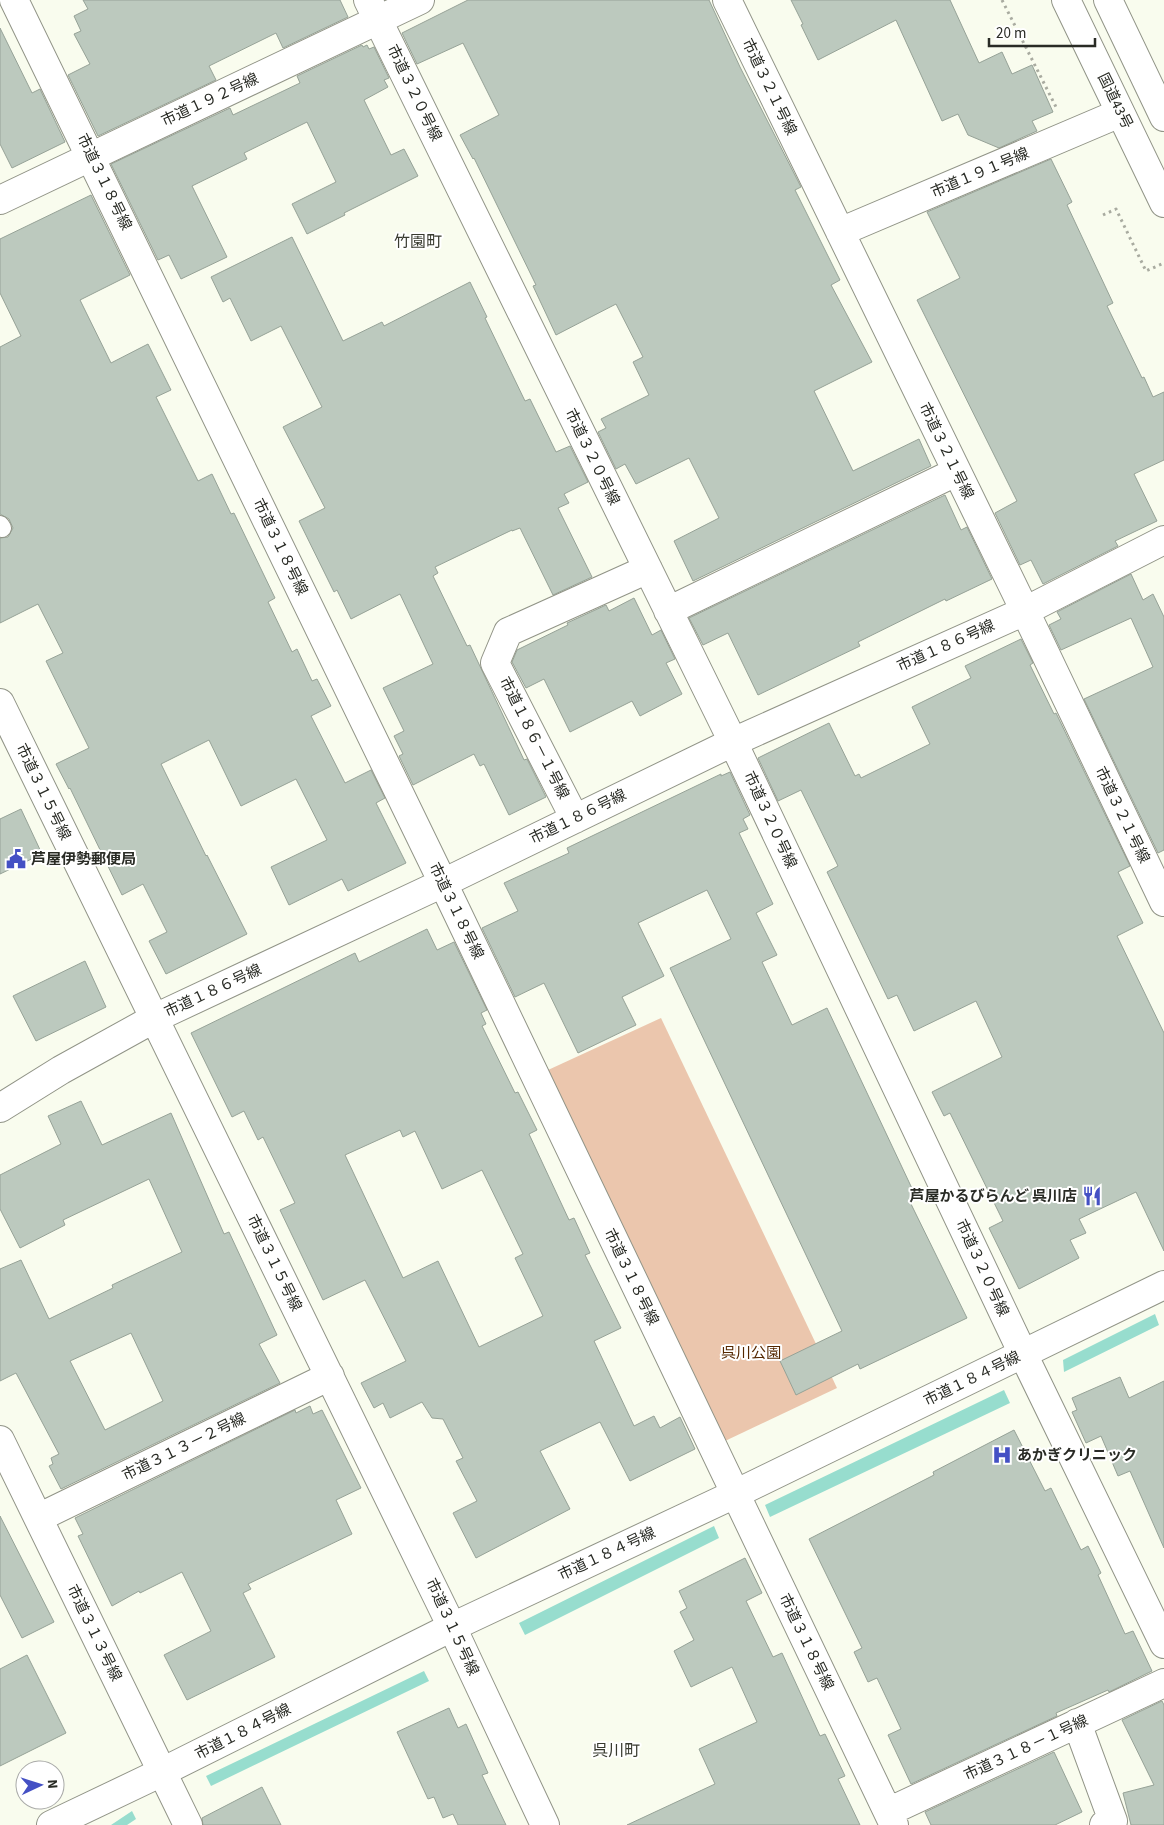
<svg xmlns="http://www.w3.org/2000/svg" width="1164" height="1825" font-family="'Source Sans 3','Noto Sans JP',sans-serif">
	<rect width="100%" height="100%" fill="#f9fcee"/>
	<path fill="#ebc6ad" d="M661,1018L837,1388L725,1441L548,1070Z"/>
	<path fill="#97ddce" d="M1155,1314L1159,1325L1064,1372L1063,1360Z
		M1004,1390L1010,1403L770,1517L765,1505Z
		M714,1526L719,1538L525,1635L519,1623Z
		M424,1671L429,1681L211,1786L206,1776Z
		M132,1811L136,1819L127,1825H111Z"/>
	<path fill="#bcc9be" stroke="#96a297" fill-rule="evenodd" d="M83,0H340L348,17L283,48L276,33L209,66L216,80L98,136L68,75L90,64L74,34L81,31L74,16L88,9Z
		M468,0H709L740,67L801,187L795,190L840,280L831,285L872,362L814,391L853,471L919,439L931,466L693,581L674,541L719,518L689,458L636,484L625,464L616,469L598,432L606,428L601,419L649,395L633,362L643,357L616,304L556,335L533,286L536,285L474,158L473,159L460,135L499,115L463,43L417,64L402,33Z
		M791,0H950L979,63L1002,52L1012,74L1032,65L1053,112L1032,121L1037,131L999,148L968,135L958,114L942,121L896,20L818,60L801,25L803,24Z
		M0,28L32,93L40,89L65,142L12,168L0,144Z
		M362,45L363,47L367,45L369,49L374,47L389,78L384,80L388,87L364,100L391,155L404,149L418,176L344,213L345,215L307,234L292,204L336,182L307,122L244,153L247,159L192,186L227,257L181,279L169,255L158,260L111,164L230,108L233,115L300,83L297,76Z
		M1051,159L1072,202L1067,205L1113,303L1107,306L1142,378L1144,377L1153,397L1164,392V460L1134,474L1157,521L1115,541L1118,546L1043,584L1031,560L1020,565L995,513L1017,501L917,300L960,278L927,212Z
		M91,195L130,275L80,300L111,363L148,344L171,390L156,397L198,481L212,474L231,514L234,513L275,598L268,602L292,652L297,649L312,681L317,679L331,706L311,716L345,783L371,770L385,798L376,803L406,863L348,891L342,879L289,905L271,867L327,840L296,779L241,806L209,740L161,764L206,856L207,855L247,934L166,974L149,941L167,932L143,884L122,895L70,788L69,789L56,764L89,748L46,661L63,653L38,604L0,623V538L8,537L13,528L9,519L0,514V347L21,336L0,293V239Z
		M292,237L343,341L382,322L384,326L470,282L487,317L485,318L525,401L530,399L556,452L570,446L588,482L564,494L569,503L558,508L592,577L553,595L520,528L512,531V530L435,567L438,573L433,576L467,646L470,645L524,760L527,759L546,797L509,815L484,764L480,766L474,754L413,785L399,756L403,754L394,736L404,731L383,688L433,664L400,594L351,619L337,590L334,592L299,521L325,508L283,427L322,407L281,326L251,341L230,298L223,302L211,277Z
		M945,495L961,530L967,527L992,579L946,601L945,599L858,642L860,646L758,695L728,633L703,645L689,618Z
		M1131,574L1143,600L1153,594L1164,617V850L1158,853L1084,699L1153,667L1131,618L1061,650L1049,625L1061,619L1057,612Z
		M634,598L652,635L661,630L675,659L666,663L682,694L640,716L632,701L570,732L544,679L526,688L512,662L517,650L568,625L567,623L606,605L609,611Z
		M1021,639L1033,663L1030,665L1054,714L1056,713L1130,866L1118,872L1143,923L1117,936L1164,1033V1251L1136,1192L1079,1219L1086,1233L1070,1240L1079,1258L1019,1289L989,1228L1003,1221L950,1113L944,1116L932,1092L1002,1057L976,1001L914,1031L897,995L888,999L827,872L838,866L801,790L778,801L758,758L829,723L855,776L859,774L861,778L930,744L912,707L971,678L965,666Z
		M730,772L750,815L743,819L748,829L739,833L773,904L756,913L777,955L762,962L792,1025L827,1008L917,1199L910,1202L967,1318L860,1369L858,1364L796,1395L780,1361L842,1331L670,968L731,939L707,890L638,923L664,976L622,997L636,1025L578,1053L544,983L515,997L482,928L518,911L504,883L569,853L567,848L721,774V776Z
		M21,809L42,854L0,874V819Z
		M427,929L437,950L454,942L487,1010L481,1013L486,1024L482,1026L515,1093L518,1092L537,1130L529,1134L569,1220L574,1218L590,1253L585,1255L621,1328L594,1341L634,1426L654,1416L660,1428L680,1417L695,1449L630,1481L600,1422L540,1451L570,1509L476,1558L453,1513L477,1501L456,1461L463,1458L443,1419L432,1418L422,1402L390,1418L383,1403L374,1408L361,1383L406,1361L365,1280L323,1300L280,1210L295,1203L263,1137L258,1140L244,1111L232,1117L191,1033L355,953L359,962ZM400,1130L403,1137L415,1131L442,1189L482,1170L523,1254L515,1258L543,1316L479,1347L438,1261L403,1278L345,1155Z
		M85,961L106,1007L36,1041L13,996Z
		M81,1101L102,1145L171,1113L224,1234L229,1232L277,1335L259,1344L280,1383L61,1489L49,1466L53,1464L51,1458L59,1454L16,1373L0,1381V1269L21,1260L49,1319L113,1288L112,1285L182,1252L149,1179L63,1220L65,1225L20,1248L0,1209V1175L61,1144L48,1116ZM131,1333L163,1401L105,1430L70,1361Z
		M1120,1377L1129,1398L1164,1381V1548L1130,1471L1118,1476L1101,1436L1086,1443L1072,1412L1077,1410L1072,1398Z
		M310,1406L313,1414L322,1410L361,1488L336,1500L352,1534L248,1584L251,1589L243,1593L275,1657L187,1700L164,1655L211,1631L182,1572L140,1593L139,1591L112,1606L78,1536L83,1534L75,1518L295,1410L296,1413Z
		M1014,1430L1045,1491L1051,1488L1081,1550L1088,1546L1101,1573L1098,1575L1125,1634L1133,1631L1152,1671L1109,1692L1108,1690L1056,1713L1057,1716L911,1784L888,1735L901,1729L877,1678L868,1682L854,1652L862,1648L809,1539L934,1475L933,1472Z
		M0,1516L54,1622L22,1638L0,1595Z
		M745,1558L762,1593L746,1601L773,1657L782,1653L820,1736L825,1734L845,1776L838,1779L860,1825H627L715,1784L699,1749L757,1722L732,1667L691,1687L674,1651L694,1640L680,1612L687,1608L679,1591Z
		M27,1655L66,1733L0,1766V1669Z
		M1162,1701L1164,1705V1825H1131L1123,1793L1154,1785L1122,1720Z
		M449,1708L458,1728L466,1724L488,1773L482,1775L506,1825H458L453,1814L443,1818L434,1797L428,1799L397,1732Z
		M1054,1752L1082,1812L1055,1825H931L925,1812Z
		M262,1787L281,1825H203L202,1818Z"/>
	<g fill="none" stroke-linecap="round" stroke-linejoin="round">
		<defs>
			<path id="service" d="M0,525L2,528"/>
			<path id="minor" d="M14,0L443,883L894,1825
				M368,0L733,742L1023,1354L1164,1644
				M727,0L1025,611L1164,902
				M0,200L420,0
				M840,232L1120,113
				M668,611L956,472
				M0,703L452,1627L545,1825
				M575,819L495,663L508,632L648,569
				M0,1108L61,1070L155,1018L443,883L733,742L1025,611L1164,540
				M0,1440L188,1825
				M38,1518L330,1376
				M1077,1723L1113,1821L1104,1825
				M888,1812L1164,1683"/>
			<path id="tertiary" d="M51,1825L162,1772L452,1627L735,1494L1164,1285"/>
			<path id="trunk" d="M1066,0L1164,203"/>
			<path id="motorway" d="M1108,0L1164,117"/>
		</defs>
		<use href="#service" stroke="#919487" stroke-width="20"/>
		<use href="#minor" stroke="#919487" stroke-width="30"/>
		<use href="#tertiary" stroke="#919487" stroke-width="30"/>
		<use href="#trunk" stroke="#919487" stroke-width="30"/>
		<use href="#motorway" stroke="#919487" stroke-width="30"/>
		<path stroke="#a9aba0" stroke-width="3" stroke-dasharray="2.5 4" stroke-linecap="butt" d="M1002,0L1056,107
			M1103,215L1116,209L1146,271L1164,263"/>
		<use href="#service" stroke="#fff" stroke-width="18"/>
		<use href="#minor" stroke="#fff" stroke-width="28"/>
		<use href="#tertiary" stroke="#fff" stroke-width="28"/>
		<use href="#trunk" stroke="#fff" stroke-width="28"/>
		<use href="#motorway" stroke="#fff" stroke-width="28"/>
	</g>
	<defs>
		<symbol id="civic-bare" viewBox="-9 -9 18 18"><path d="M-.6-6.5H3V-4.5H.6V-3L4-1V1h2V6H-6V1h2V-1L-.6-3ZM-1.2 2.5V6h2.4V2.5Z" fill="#4450c4" stroke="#fff" stroke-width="2.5" paint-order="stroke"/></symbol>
		<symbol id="restaurant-bare" viewBox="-9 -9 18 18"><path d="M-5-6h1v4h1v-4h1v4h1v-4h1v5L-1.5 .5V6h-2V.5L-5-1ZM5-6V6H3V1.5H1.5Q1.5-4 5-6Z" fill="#4450c4" stroke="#fff" stroke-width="2.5" paint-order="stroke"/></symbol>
		<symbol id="hospital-bare" viewBox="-9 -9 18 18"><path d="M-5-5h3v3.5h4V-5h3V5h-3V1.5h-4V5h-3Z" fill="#4450c4" stroke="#fff" stroke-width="2.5" paint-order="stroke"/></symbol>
	</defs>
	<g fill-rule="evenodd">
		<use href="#civic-bare" x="2" y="845" width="28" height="28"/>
		<use href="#restaurant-bare" x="1078" y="1182" width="28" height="28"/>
		<use href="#hospital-bare" x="988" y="1441" width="28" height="28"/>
	</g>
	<g text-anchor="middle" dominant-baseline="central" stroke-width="4" stroke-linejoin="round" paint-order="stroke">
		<g font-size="15" fill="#292b25" stroke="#fff">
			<text transform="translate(769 87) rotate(64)">市道３２１号線</text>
			<text transform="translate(414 93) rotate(64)">市道３２０号線</text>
			<text transform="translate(210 100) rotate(-25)">市道１９２号線</text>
			<text transform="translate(1115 101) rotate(64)">国道43号</text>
			<text transform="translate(980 173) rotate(-23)">市道１９１号線</text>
			<text transform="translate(104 182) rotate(64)">市道３１８号線</text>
			<text transform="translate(946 451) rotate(64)">市道３２１号線</text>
			<text transform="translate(592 457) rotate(64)">市道３２０号線</text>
			<text transform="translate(280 547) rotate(64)">市道３１８号線</text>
			<text transform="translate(946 646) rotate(-24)">市道１８６号線</text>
			<text transform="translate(534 738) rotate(63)">市道１８６－１号線</text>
			<text transform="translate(43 792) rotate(64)">市道３１５号線</text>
			<text transform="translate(1122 815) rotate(64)">市道３２１号線</text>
			<text transform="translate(578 817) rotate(-26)">市道１８６号線</text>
			<text transform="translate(770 820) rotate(65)">市道３２０号線</text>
			<text transform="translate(456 911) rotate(64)">市道３１８号線</text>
			<text transform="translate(213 991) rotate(-25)">市道１８６号線</text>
			<text transform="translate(274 1263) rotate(64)">市道３１５号線</text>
			<text transform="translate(982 1268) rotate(65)">市道３２０号線</text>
			<text transform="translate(631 1277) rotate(64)">市道３１８号線</text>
			<text transform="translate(972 1379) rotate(-26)">市道１８４号線</text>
			<text transform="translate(184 1447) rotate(-26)">市道３１３－２号線</text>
			<text transform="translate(607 1554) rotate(-25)">市道１８４号線</text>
			<text transform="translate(452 1627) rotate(65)">市道３１５号線</text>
			<text transform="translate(94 1633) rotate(64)">市道３１３号線</text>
			<text transform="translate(806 1642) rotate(64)">市道３１８号線</text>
			<text transform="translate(243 1732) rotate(-27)">市道１８４号線</text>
			<text transform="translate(1026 1748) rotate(-25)">市道３１８－１号線</text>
		</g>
		<g font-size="15" font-weight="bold" fill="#292b25" stroke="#fff" text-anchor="start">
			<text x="31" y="859">芦屋伊勢郵便局</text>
			<text x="1077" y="1196" text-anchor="end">芦屋かるびらんど 呉川店</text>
			<text x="1017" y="1455">あかぎクリニック</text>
		</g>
		<g font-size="15" fill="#552800" stroke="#fff">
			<text x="751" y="1353">呉川公園</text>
		</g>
		<g font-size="16" fill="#393b30" stroke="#fff">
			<text x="418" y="242">竹園町</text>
			<text x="616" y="1751">呉川町</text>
		</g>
	</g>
	<g transform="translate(40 1785) rotate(86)"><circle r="24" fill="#ffffff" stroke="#a9aaa8"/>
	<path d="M0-4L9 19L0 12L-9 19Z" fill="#4450c4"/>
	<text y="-8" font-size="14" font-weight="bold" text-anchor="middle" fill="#292b25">N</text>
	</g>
	<path d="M989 38v8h106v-8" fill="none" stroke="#292b25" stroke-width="2.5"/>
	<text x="996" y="38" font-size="15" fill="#292b25" stroke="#ffffff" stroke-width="4" paint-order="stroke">20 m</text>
</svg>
